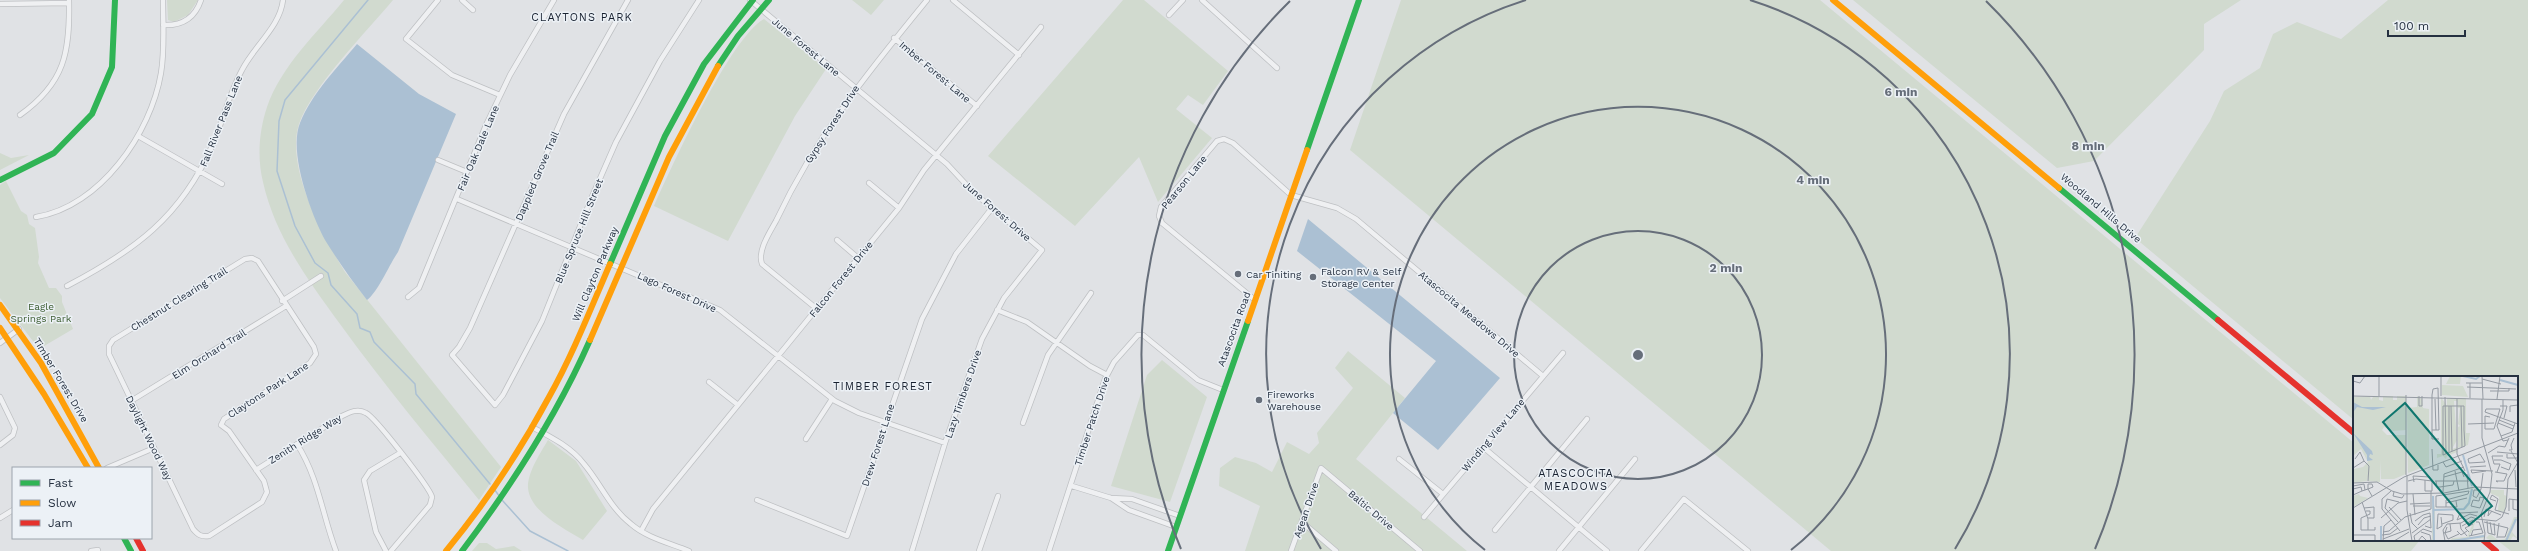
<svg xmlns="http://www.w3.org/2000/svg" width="2528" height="551" font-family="'Work Sans',sans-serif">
	<rect width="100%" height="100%" fill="#e0e2e5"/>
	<path fill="#d1dacf" d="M167,0H198L188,15L174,22L168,20Z
		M344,0H393C368,30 311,88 299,124C285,167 323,236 345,272L501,467L479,500C432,442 384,385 340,324C308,280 275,236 263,182C257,158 259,131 267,107C281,66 317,33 344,0Z
		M852,0H884L871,15Z
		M1123,0H1144L1228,71L1203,105L1188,95L1176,109L1212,138L1158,202L1139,157L1075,226L988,156Z
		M1401,0H1820L2354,443V540H2420L2411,551H1831L1350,150Z
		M1853,0H2241L2204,24V50L2094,161L2057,168Z
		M2388,0H2528V551H2511L2497,540H2517V377H2354V420L2135,238L2210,121L2224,91L2260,68L2273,34L2297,22L2341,39Z
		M764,19L826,69L795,116L728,241L654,206C672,166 730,38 764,19Z
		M0,153L11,158L29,155L0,170Z
		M6,181L21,211L27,215L29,224L35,228L39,257L38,263L49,288H56L62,296V302L73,329L39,349L0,298V185Z
		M1348,351L1405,398L1356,459L1467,551H1245L1260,506L1219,486L1220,468L1235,457L1256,463L1272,472L1287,442L1309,454L1319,443L1317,433L1353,388L1335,368Z
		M1162,360L1207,397L1170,502L1111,486L1147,375Z
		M548,440L576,461L607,511L583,540C565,529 530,512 528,488C527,473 541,452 548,440Z
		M479,543H487L496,549L514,546L522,551H472Z"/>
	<path fill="#abc0d3" d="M357,44L419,94L456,114L398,252C389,265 378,292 367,300C352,281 338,261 325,240C311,214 288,152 300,123C312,93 337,68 357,44Z
		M1308,219L1500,378L1438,450L1393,413L1436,361L1297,251Z"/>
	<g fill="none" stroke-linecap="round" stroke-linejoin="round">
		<path stroke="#abc0d3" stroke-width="1.5" d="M368,0L285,100L279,121L277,171L295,226L315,263L328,273L331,285L357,314L360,328L370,332L374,342L415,384L416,394L490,484
			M494,489L500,497
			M502,500L530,531L568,551"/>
		<defs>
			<path id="street" d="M438,0L406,39L452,75L500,95
				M462,0L473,10
				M628,0L564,114L470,328L459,347L452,355L495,405L503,395L542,321L591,199L616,142L660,61L699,0
				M750,0L947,164L973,192L1042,250L1004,298L982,339L945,443L912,551
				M953,0L1019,55
				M1202,0L1277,68
				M0,4L69,3
				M1169,15L1183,0
				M163,25C182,26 195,18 201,0
				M894,38L977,106
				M20,115C65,83 70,52 69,0
				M138,136L222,184
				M438,160L467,172
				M869,183L899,208
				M457,199L720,310L835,401L859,413L945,443
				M36,217C100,207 151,133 161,73C165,49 163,24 163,0
				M837,240L858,258
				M252,258L258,261L314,347L316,354L310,363L224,419L221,425L229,431L264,481L267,492L262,502L209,536C201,537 198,535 193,529L109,354V346L113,340L245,259Z
				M67,286C134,251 181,217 212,146C223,121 229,94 242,70C254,46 280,27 283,0
				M408,297L419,288L486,125L510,75L554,0
				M1255,300L1162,223L1159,216L1161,207L1217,141L1224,139L1233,143L1291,195L1337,208L1356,219L1543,376
				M282,301L321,276
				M817,309L762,264C757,251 770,232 776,221C816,136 868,72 927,0
				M997,310L1027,322L1090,366L1107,375
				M0,343L19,329
				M709,382L738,405
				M0,397L15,428L13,435L0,445
				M131,401L286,306
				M1023,423L1048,355L1091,293
				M532,427C551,437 571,447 584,464C601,484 610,508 631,524C647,538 670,543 689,551
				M806,439L832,399
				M297,444C319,479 322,514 336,551
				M1483,447L1607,551
				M1399,459L1443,494
				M107,468L154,448
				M256,470L342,416C350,412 358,408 366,413C375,417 430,488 432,497L430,505L391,551
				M1072,486L1111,498L1132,499L1180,516
				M1111,498L1129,510L1176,527
				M757,500L847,536L922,319L956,254L992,208
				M1424,517L1563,353
				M0,518L13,510
				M1302,522L1336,551
				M1495,530L1587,419
				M641,531L653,509L899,208L924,170L1041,27
				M91,551L98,550
				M386,551L376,532L364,480L370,471L400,453
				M979,551L998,496
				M1049,551L1105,379L1114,362L1138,335H1143L1198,380L1223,390
				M1291,551L1321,468L1420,551
				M1559,551L1635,459
				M1641,551L1684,499L1748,551"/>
		</defs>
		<use href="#street" stroke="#bec0c3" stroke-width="6"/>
		<use href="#street" stroke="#eff0f2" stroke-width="4.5"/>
		<path stroke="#30b455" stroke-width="6" d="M718,66L738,36L769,0
			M1307,150L1359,0
			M0,180L54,153L92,114L112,67L115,0
			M2059,188L2218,320
			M610,264L665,136L704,64L753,0
			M124,538L131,551
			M462,551C512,485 557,415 590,340
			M1168,551L1248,321"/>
		<path stroke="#ff9f0a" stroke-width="6" d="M1833,0L2059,188
			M0,305L41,363L99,468
			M1248,321L1307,150
			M0,328L44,394L88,468
			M590,340L669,157L718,66
			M446,551C484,505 521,449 549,397C573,354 591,308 610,264"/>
		<path stroke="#e5322d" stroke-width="6" d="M2218,320L2354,433
			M136,538L143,551
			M2483,540L2496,551"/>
	</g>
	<g fill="none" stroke="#666e7a" stroke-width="2">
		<circle cx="1638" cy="355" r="124"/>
		<path d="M1485 550A248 248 0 1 1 1791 550"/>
		<path d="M1321 549A372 372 0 0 1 1526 0M1750 0A372 372 0 0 1 1955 549"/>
		<path d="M1181 549A496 496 0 0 1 1290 1M1986 1A496 496 0 0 1 2095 549"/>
	</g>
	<g fill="#666e7a" stroke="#ecf1f6" stroke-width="1.5">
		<circle cx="1238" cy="274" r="4"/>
		<circle cx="1313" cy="277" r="4"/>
		<circle cx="1259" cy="400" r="4"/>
	</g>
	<g text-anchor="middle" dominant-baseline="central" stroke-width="3" stroke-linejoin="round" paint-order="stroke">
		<g font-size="10" fill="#253040" stroke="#ecf1f6">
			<text transform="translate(806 47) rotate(40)">June Forest Lane</text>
			<text transform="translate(935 72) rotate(40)">Imber Forest Lane</text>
			<text transform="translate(221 121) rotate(-68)">Fall River Pass Lane</text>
			<text transform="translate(832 124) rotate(-57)">Gypsy Forest Drive</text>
			<text transform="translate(478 148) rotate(-67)">Fair Oak Dale Lane</text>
			<text transform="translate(537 176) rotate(-67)">Dappled Grove Trail</text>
			<text transform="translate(1184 182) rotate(-51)">Pearson Lane</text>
			<text transform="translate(2101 208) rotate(40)">Woodland Hills Drive</text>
			<text transform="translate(997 211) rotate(41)">June Forest Drive</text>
			<text transform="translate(579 231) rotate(-68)">Blue Spruce Hill Street</text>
			<text transform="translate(595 274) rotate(-67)">Will Clayton Parkway</text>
			<text transform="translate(841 279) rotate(-51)">Falcon Forest Drive</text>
			<text transform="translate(677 292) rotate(24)">Lago Forest Drive</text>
			<text transform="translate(179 299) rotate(-32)">Chestnut Clearing Trail</text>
			<text transform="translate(1469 314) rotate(40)">Atascocita Meadows Drive</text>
			<text transform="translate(1234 329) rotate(-70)">Atascocita Road</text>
			<text transform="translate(209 354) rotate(-32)">Elm Orchard Trail</text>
			<text transform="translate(61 380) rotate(59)">Timber Forest Drive</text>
			<text transform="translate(268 390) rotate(-33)">Claytons Park Lane</text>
			<text transform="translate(963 394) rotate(-71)">Lazy Timbers Drive</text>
			<text transform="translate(1092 421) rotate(-72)">Timber Patch Drive</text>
			<text transform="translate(1493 435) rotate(-50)">Winding View Lane</text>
			<text transform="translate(149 438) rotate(64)">Daylight Wood Way</text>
			<text transform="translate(305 439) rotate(-32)">Zenith Ridge Way</text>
			<text transform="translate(878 445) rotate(-72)">Drew Forest Lane</text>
			<text transform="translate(1306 510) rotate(-71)">Agean Drive</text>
			<text transform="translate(1371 510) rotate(40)">Baltic Drive</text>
		</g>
		<g font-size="10" fill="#253040" stroke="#ecf1f6" text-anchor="start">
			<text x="1321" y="271">Falcon RV &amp; Self<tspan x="1321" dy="12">Storage Center</tspan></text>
			<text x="1246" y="274">Car Tiniting</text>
			<text x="1267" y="394">Fireworks<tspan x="1267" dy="12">Warehouse</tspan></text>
		</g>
		<g font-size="10" fill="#3c5d31" stroke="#ecf1f6">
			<text x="41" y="306">Eagle<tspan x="41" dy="12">Springs Park</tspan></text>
		</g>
		<g font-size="11" letter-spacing="1" fill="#182130" stroke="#ecf1f6">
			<text x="582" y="17">CLAYTONS PARK</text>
			<text x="883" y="386">TIMBER FOREST</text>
			<text x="1576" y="473">ATASCOCITA<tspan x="1576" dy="13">MEADOWS</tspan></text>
		</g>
	</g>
	<g transform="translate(2353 376)">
		<rect width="165" height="165" fill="#e0e2e5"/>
		<path d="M108,0L107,8H93L97,0ZM89,9L110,10L115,21L89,19ZM17,20L18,24L20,21H26V24L30,25V20H40V24H44V20H53V54L40,55L31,51L29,54L34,59H53V98L41,103H28L27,85V106L15,105V100L14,105L0,107L1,93L10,91L15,86L8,73L0,80V21ZM64,20L69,23L70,32L76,33V89L55,97L54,32L64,31ZM88,21L94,30V22H113V57H117L115,69L104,72V76L94,80L93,83L90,80L84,82V78H88ZM101,25H104L105,32H107L105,48L107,50L105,51V71L99,73L104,64ZM118,112H120L117,128L113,133L82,135V165H79V118L82,133H110L115,127ZM138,114H151V119L154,120L152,136L145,135L146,121L137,117ZM6,118L7,120L15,122L0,131V120ZM161,141H165L159,156L165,163L160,160L157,165H139L133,162L137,158L145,164L152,163ZM122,143H123L120,153L115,162L131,159V162L97,165L99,162L114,161Z" fill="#d1dacf" fill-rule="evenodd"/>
		<path d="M0,26L9,31H33L20,34L4,31L1,35ZM0,57L19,75L20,79L17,78L16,81L20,84L14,85V79Z" fill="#abc0d3"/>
		<path fill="none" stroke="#abc0d3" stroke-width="2" d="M110,0L123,3L127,0M147,4L165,9M110,79L119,110M80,120L81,165M81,134L111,133L116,127L119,113M28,150V165M99,165L131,160M153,165L163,143"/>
		<path fill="none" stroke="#959ba3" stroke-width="1" d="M26,0V20M129,0L130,23M144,0H162M129,3L148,8M0,5L7,7L12,0M113,7H129M117,7V22M114,11L163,13M137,15H156V12M53,19V99M0,20L165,24M66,20V30H69V20M88,20V0M92,21L93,78M104,22V78L112,95M82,23L83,54M129,23V62L139,98L137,116L128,138L132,157L131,165M144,23L147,0M150,24V34L144,50L150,65L155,64M90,30H111V54L112,70L90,79ZM96,30V77M98,30L99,75M108,30L109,71M147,30H154L151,42M132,36L133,33H147L141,53H132V40L137,41M132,36L165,48M157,36V30L165,29M146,44L161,50M145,47L160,53M115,48L141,47M79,54H86L85,12L80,13L79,19V63H86M148,60L159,56L162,47M79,73L80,94H85V89M156,74H159L158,69L161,62M158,75L165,87M144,76L165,78M135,77L146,70L152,71L156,62M127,78L132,86L116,87L115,83ZM154,78V82H165M2,83L7,76L11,85M141,84H148L158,88L156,94L148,91M11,85L16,90L15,105M90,86L93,91L109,85M117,91L133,90M0,92L11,85M162,94L163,111M102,95L106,115M133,95L119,97L118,94L140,95M142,96L154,98L151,105H143L145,106M144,96L147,88H141L139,80H150M114,98L115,112M54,99V134L59,165M91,101L109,96L111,101M55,105L63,103L79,105V115H72V104M82,105H116M83,105L84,111H87L100,109L101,105M61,106L60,100L77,101M0,107L24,106L39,115L49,118L91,117L122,111L165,113M0,110L11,108L12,114M0,113L8,111L9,115M38,115L29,123V133L47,155M41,116L40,120L49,122L51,119M90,116L91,98L111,91M60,118L62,139M0,119L9,115L15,113L20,111L19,108H15V113L19,120M124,121L128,113L130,97M127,121L131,122L127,132L118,130L120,124L126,125ZM124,122L120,120L121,114H128M34,123L32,132L45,146M34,123L46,126M160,123V133L164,134M143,125L137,123L139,119L145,123L142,134L156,138M9,126L15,143V154M93,127L114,122M57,128L77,127M60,130H77M36,131L48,144M93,131V124L115,118L116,115L83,120V131H104L103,125M0,132L51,101L165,57M11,132L21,131V142H15M136,134L135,140L139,135M13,135H17V138L8,142V154H22V151M156,135V123L165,124M57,137L59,147L65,153M85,138L100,139V144L89,148M85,138L84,153L89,150L88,141M124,140L117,138L104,144L107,137L125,136M131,141L133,133L148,139M28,142L45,127L54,125M124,143L143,145L149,141L153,131L155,103L165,86M62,145L70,139L77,137L78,152L72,150M134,145L135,157L142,159L141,147M131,146L155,152L152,161H145M137,146L139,158M107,147L108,153L114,160M65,149L71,142L78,140M109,150L120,144M94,151L92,157L95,163L106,158M104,155L108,159L114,155M30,156L36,155L52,141L78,133V115M68,156L77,159L78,165M116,156L112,152L120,148M59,157L78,143M91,157L98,155L97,148M0,159H22V165M29,159L37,158L45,152M116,160L130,157L126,146H123M118,160L120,154L129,153M144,162L146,147M30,163L56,153M30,165L31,150L38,144M41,165L56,156M62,165L61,160L70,153L79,156M65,165L69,160L74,165M92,165L90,154L94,148L108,147L118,141L124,143"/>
		<path fill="#0f766e" fill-opacity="0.15" stroke="#0f766e" stroke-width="2" d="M52,27L139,130L116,149L30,46Z"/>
		<rect width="165" height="165" fill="none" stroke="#253040" stroke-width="2"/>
	</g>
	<circle cx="1638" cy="355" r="6" fill="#666e7a" stroke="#ecf1f6" stroke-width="2"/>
	<g font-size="12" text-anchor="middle" font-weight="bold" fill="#666e7a" stroke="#ecf1f6" stroke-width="3" stroke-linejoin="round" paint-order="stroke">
		<text x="1901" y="96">6 min</text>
		<text x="2088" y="150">8 min</text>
		<text x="1813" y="184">4 min</text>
		<text x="1726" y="272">2 min</text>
	</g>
	<rect x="12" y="467" width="140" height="72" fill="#ecf1f6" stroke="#9ca4ad"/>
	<rect x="20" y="480" width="20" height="6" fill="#30b455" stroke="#9ca4ad"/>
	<text x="48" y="487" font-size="12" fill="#253040">Fast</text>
	<rect x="20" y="500" width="20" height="6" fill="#ff9f0a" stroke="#9ca4ad"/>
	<text x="48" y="507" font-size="12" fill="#253040">Slow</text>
	<rect x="20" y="520" width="20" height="6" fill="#e5322d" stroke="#9ca4ad"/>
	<text x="48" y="527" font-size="12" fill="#253040">Jam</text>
	<path d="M2388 30v6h77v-6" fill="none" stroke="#253040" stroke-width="2"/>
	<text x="2394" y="30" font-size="12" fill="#253040" stroke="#ecf1f6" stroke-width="3" paint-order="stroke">100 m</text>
</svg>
